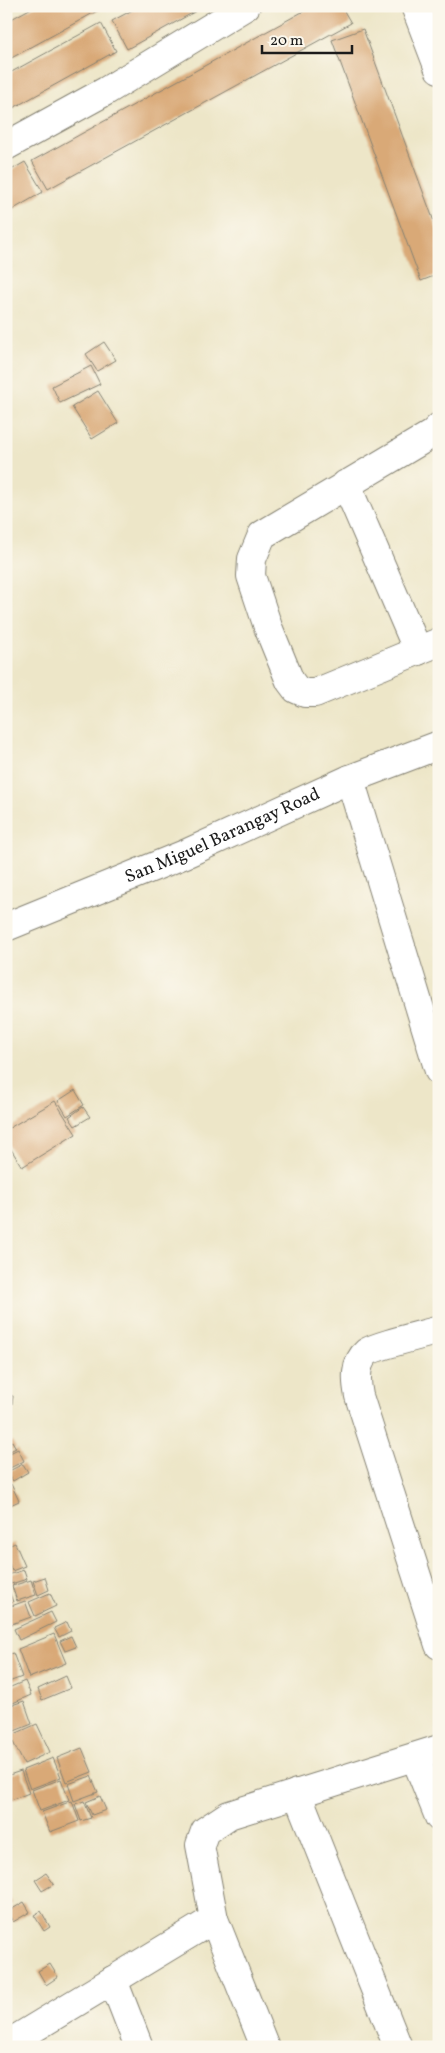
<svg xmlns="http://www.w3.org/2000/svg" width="445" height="2053" font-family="Vollkorn,serif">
	<rect width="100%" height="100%" fill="#fbf7ec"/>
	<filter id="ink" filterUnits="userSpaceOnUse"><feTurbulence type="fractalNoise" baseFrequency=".02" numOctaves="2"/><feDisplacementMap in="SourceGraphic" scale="10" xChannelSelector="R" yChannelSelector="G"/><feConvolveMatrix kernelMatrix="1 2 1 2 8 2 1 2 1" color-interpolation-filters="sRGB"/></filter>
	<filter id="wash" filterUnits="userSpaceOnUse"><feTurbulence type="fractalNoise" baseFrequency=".0096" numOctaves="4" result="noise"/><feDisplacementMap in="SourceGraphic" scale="20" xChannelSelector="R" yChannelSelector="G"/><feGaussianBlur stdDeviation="1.12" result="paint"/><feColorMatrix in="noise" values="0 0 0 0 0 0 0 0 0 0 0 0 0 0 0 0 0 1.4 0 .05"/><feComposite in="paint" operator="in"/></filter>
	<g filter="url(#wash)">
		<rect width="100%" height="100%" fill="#ede6c8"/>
		<g id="blocks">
			<path fill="#d9a977" d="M35,6H106L6,61V22Z
				M140,6H205L127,49L112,21Z
				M313,6H341L351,23L48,189L32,161Z
				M101,23L116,51L6,112V75Z
				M363,29L439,235V274L421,281L332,40Z
				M25,162L43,192L12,210L6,201V173Z
				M104,342L116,360L97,371L86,354Z
				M91,366L100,384L60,403L52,386Z
				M98,391L118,423L92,439L72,407Z
				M75,1090L84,1105L67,1116L58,1101Z
				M55,1101L76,1134L22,1167L6,1141V1130Z
				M83,1107L90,1117L75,1126L69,1117Z
				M6,1395L13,1396L12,1404L6,1403Z
				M12,1441L16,1448L6,1453V1444Z
				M18,1449L24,1461L6,1470V1455Z
				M23,1464L28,1472L13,1481L7,1472Z
				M11,1484L19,1501L6,1507V1486Z
				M15,1543L25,1566L12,1571L6,1557V1547Z
				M24,1570L27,1579L11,1584L8,1575Z
				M45,1577L49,1590L38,1595L33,1581Z
				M31,1580L36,1595L17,1601L12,1586Z
				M8,1589L13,1602L6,1605V1590Z
				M50,1593L56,1606L35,1616L29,1602Z
				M25,1601L31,1617L6,1626V1608Z
				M51,1612L56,1622L19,1640L14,1629Z
				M67,1622L71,1631L59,1637L54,1628Z
				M54,1634L66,1663L29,1678L18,1649Z
				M71,1636L76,1647L65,1651L60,1641Z
				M13,1653L22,1677L6,1683V1655Z
				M66,1676L71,1688L42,1700L38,1689Z
				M25,1681L31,1695L6,1706V1689Z
				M24,1701L32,1724L12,1732L6,1716V1707Z
				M37,1724L50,1752L24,1764L10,1736Z
				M82,1748L92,1772L66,1782L57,1758Z
				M53,1758L61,1777L30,1789L23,1770Z
				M21,1771L29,1793L11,1800L6,1788V1776Z
				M91,1776L98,1792L74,1801L68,1784Z
				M61,1779L69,1800L40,1811L32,1790Z
				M100,1796L106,1810L92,1815L86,1802Z
				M72,1801L79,1821L50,1832L42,1812Z
				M84,1801L91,1818L81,1821L75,1804Z
				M46,1873L54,1884L42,1891L35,1880Z
				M6,1892L12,1903L6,1906Z
				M24,1902L30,1912L13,1922L7,1912Z
				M41,1911L50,1927L44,1931L34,1915Z
				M50,1964L58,1977L46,1985L38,1971Z"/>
		</g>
	</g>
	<g filter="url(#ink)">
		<use href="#blocks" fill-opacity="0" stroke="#848172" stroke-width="1"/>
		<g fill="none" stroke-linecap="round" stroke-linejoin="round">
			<defs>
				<g id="street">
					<path d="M415,6L439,69"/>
					<path d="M6,146L106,91L246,6"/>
					<path d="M439,427L432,434L262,535L252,559L251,576L268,627L290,681L296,689L305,693H315L439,642"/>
					<path d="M346,484L418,651"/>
					<path d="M350,779L439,1071"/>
					<path id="s1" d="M6,927L185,854L350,779L439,745"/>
					<path d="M439,1330C426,1334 375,1346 367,1352C354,1363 356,1381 359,1396L439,1645"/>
					<path d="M415,1757L439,1817"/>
					<path d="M297,1793L398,2047"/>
					<path d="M214,1919L265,2047"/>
					<path d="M113,1980L139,2047"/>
					<path d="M6,2045L214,1919L200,1845L205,1831L229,1815L439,1749"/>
				</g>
			</defs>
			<use href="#street" stroke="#848172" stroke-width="30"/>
			<use href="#street" stroke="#fff" stroke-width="28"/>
		</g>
	</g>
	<g text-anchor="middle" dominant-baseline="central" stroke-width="4.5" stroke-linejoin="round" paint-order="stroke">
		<g font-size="18" fill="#1c1c1c" stroke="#fbf7ec">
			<text stroke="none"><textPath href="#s1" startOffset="235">San Miguel Barangay Road</textPath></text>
		</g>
	</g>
	<rect width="445" height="2053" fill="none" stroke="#fbf7ec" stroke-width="25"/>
	<path d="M262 45v8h90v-8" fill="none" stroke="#1c1c1c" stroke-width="2.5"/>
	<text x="270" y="45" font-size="15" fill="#1c1c1c" stroke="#fbf7ec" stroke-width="4" paint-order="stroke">20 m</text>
</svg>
